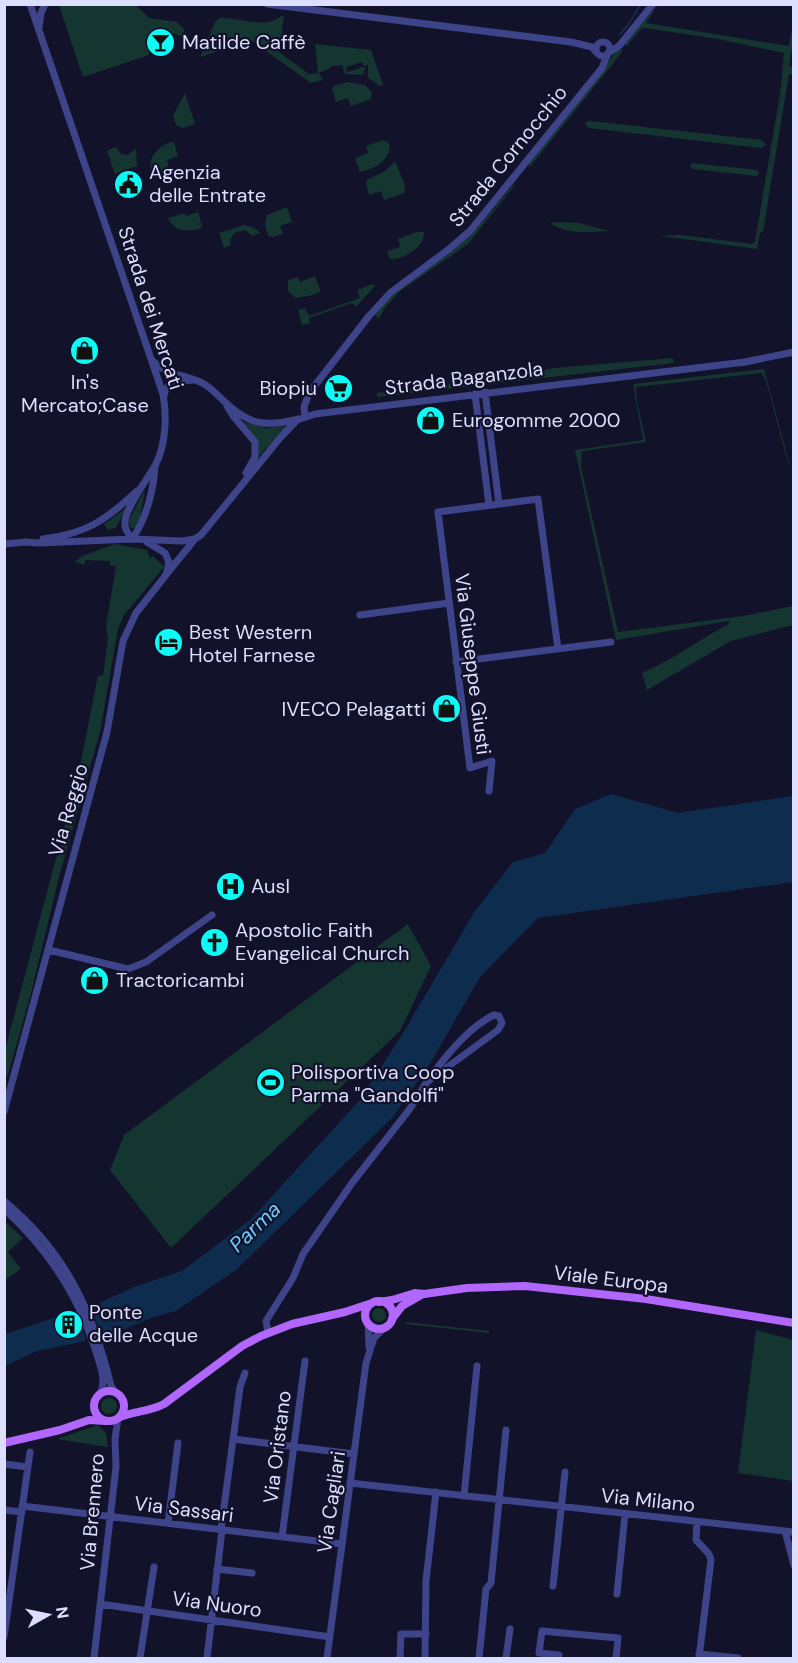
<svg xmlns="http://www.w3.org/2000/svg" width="798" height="1663" font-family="'DM Sans',sans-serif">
	<rect width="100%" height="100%" fill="#13122b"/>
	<path fill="#153530" d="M59,5H136L149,18L177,22L184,29V37L173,33L171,37L166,36L160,39L157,46L160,56L149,52V55L83,77Z
		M657,6L646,23L789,46L793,23V40L789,66L793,67V74H789L763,232L760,233L757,249L661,236L681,235L752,244L755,242L780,94L784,53L718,39L645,28H642L626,47L625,41Z
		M281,16H284L279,52L309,74L318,73L315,44L371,50L383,85L380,86L368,78V65L364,66L362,62L346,67L347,72L363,67L365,68L363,75L345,74L342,65L332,66L330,68L319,73L323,80L311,83L252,41L200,57L215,22L220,18C238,17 266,30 281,16Z
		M618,49L623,50L612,65L529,168V163Z
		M348,82L365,85L372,92L371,99L351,106L348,98L336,102L332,89L334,86Z
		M185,93L195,124L183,128L176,125L173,116Z
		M590,121L762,140L766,145L761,148L589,128L585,124L586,122Z
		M383,140L389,143C392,160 374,169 360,172L355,158L368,153L366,146Z
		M171,142H174L178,156L167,160L169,168L152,172C146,159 158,146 171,142Z
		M116,147L121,154L127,155L136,149L137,166L115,174L107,151Z
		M395,161L405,185L404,193L384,200L381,191L369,195L366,183L367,180L385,171Z
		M691,163L758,170L759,174L756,176L693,169L690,166Z
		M513,185H515L468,244L400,291L384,309L379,319L374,314C399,285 431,269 460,244C480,228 496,205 513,185Z
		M287,207L292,222L280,226L283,234L272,237L268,236L265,224L267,215Z
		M198,212L202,226L199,229C187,232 173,231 168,218L184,213L186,216Z
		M562,222L579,223L609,231C588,232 568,235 550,223Z
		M244,225L252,227L261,233L252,236L245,230L234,233L230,241L231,245L224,248L219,233Z
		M417,232H424C425,247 404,260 390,259L387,251L400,247L398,239Z
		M315,276L321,292L309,296L296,298L288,291V280L298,277L300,282Z
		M373,284L375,286L356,307L352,303L309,318L310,323L302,325L298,310L305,308L309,316L360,298L357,290Z
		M673,358V363L377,397V393L514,376L554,368Z
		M764,369L789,462L788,463L766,381L762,373L636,387L637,401L646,442L582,451L581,467L618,632L743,616L793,606V625L731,641L647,690L642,673C673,660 699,639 729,624V621L616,640L575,450L643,440L633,384Z
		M243,422L265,428L287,426L258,457L257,440Z
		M145,489L139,524L136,528H131L128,522Z
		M126,508L116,528L108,530L104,524Z
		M115,544L147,550L150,558L153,556L164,567L124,615L118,629L100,732L59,877L31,993L8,1075L5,1079V1050L79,772L98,675L103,676L108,639L106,626L116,566L110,565V561L85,560V565L75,562L82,556Z
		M408,924L431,966L400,1031L171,1248L110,1170L124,1135Z
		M4,1221L23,1238L8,1252L21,1269L5,1280Z
		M372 1315a7 7 0 1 1 14 0a7 7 0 1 1-14 0Z
		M406,1322L489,1331V1333L406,1324Z
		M756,1330L793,1340V1481L738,1473Z
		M101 1406a8 8 0 1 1 16 0a8 8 0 1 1-16 0Z
		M98,1425L106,1433L108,1447L57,1439Z"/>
	<path fill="#0e2d4e" d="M611,794L678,813L793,796V882L538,918L480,977L431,1062L392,1118L237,1269L176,1311L154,1317L105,1337L37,1351L5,1366V1334L97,1304L134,1287L182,1271L250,1220L360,1100L403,1033L475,911L513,862L545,853L575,809Z"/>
	<path fill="#13122b" d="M89,1304L104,1340L88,1344L74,1309Z"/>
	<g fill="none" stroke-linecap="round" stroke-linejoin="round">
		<path stroke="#0e2d4e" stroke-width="2" d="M620,34L628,25L641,4"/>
		<path stroke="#3e4489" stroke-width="7" d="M30,4L163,394C167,416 166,443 156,464C149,477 125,508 125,522C124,528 128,534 132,539
			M267,4L571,42L592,47L596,52
			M39,28L41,13L45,4
			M596 49a7 7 0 1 1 14 0a7 7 0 1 1-14 0Z
			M153,361C164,374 185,375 200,382C210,386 217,395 225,402C250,426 266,427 299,419
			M485,392L499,504
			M475,394L489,505
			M164,396C166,381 179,381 192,380
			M227,406L234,417L255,442V457L246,473
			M305,417L304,407L309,393L369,316L390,293L449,249L470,231L602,68L608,53L619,46L653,4
			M43,539C86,534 106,520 137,491
			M132,539C146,520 154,489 155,466
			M24,542L39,543L132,539L182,541L195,539L201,535L280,438L297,420L315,414L745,362L794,352
			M4,544L26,542
			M165,576L195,539
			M360,615L449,603
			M456,662L611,642
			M489,791L492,761L470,768L438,512L538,499L558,649
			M49,950L128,969L146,962L212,915
			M4,1112L107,732L123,641L136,613L166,575L169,562L165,553L147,542
			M4,1201C65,1251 93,1311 111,1386L116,1393
			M4,1209C48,1249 80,1298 97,1355C101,1368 107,1383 99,1395
			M368,1323L369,1347
			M268,1333L266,1321L293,1278L303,1254L352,1183L409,1110L427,1082L498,1030L502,1023L499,1016L494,1015C468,1027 440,1063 424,1086
			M233,1439L354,1454
			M4,1464L28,1467
			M350,1483L794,1532
			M464,1496L477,1366
			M22,1506L342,1544
			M4,1510L22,1512
			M697,1522L696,1540L709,1554L711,1560L699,1658
			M168,1523L178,1443
			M221,1530L240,1387L245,1373
			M785,1531L794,1565
			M282,1537L305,1361
			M217,1569L252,1573
			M553,1586L565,1472
			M617,1594L625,1514
			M100,1604L330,1637
			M4,1637L30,1452
			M699,1654L738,1658
			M94,1658L116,1467L115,1439L118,1418
			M140,1658L154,1567
			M207,1658L222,1530
			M327,1658L366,1363L374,1338L384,1328
			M400,1658L401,1634H426
			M425,1658L426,1581L436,1492
			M479,1658L486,1589L491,1583L506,1430
			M506,1658L510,1629
			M558,1658L559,1655L539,1653L542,1631L618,1638L616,1658"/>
		<path stroke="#b166fc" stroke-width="8" d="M365 1315a14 14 0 1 1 28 0a14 14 0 1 1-28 0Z
			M379,1302L392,1300L415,1293L424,1294L467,1288L525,1286L646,1299L794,1323
			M392,1319L402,1306L423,1294
			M94 1406a15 15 0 1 1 30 0a15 15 0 1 1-30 0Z
			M118,1418C133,1411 149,1412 164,1404L242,1346L261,1336L292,1324L345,1312L372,1303
			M4,1443L60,1430L89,1420L105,1421"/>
	</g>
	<defs>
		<symbol id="bar-disc" viewBox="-11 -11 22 22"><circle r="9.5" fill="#0dfaf5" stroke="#13122b"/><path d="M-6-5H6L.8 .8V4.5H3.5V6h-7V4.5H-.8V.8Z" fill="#111"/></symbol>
		<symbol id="civic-disc" viewBox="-11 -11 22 22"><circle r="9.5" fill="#0dfaf5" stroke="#13122b"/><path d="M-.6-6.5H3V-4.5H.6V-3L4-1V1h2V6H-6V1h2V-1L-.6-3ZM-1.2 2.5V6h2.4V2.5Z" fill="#111"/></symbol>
		<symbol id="shop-disc" viewBox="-11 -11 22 22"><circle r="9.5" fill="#0dfaf5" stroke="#13122b"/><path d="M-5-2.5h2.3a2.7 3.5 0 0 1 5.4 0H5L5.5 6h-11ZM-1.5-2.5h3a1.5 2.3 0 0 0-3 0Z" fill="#111"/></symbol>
		<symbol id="supermarket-disc" viewBox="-11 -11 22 22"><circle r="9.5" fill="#0dfaf5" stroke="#13122b"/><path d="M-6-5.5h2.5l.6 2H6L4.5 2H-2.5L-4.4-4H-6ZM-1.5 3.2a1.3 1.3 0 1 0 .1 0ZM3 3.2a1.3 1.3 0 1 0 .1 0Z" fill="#111"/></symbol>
		<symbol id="hotel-disc" viewBox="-11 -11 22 22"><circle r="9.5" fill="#0dfaf5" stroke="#13122b"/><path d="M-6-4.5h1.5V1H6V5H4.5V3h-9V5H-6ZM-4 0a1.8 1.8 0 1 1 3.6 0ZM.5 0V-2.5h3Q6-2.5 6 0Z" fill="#111"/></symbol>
		<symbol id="hospital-disc" viewBox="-11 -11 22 22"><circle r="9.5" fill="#0dfaf5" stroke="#13122b"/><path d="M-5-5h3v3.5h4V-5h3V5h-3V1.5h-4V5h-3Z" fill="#111"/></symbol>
		<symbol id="church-disc" viewBox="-11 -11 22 22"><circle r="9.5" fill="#0dfaf5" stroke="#13122b"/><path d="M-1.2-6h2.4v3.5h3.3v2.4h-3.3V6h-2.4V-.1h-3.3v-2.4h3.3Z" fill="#111"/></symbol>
		<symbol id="stadium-disc" viewBox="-11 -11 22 22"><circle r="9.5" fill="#0dfaf5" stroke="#13122b"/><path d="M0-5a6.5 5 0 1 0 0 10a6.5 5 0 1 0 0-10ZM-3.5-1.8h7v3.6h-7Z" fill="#111"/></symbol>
		<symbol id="building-disc" viewBox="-11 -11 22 22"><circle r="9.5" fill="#0dfaf5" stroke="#13122b"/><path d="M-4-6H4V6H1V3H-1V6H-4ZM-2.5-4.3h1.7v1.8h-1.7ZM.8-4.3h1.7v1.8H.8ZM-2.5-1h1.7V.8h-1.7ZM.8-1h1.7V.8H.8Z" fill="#111"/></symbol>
	</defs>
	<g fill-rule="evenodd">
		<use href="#bar-disc" x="144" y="26" width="33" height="33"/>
		<use href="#civic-disc" x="112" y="168" width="33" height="33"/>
		<use href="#shop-disc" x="68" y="334" width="33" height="33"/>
		<use href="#supermarket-disc" x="322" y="372" width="33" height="33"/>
		<use href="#shop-disc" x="414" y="404" width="33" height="33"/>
		<use href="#hotel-disc" x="152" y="626" width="33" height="33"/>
		<use href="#shop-disc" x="430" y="692" width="33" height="33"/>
		<use href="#hospital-disc" x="214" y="870" width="33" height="33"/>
		<use href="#church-disc" x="198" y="926" width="33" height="33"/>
		<use href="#shop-disc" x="78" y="964" width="33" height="33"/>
		<use href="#stadium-disc" x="254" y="1066" width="33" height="33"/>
		<use href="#building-disc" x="52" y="1308" width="33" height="33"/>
	</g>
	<g text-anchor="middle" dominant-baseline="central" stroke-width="4.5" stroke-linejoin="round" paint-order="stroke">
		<g font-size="20" fill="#ddddfe" stroke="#13122b" text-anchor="start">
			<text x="182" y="42">Matilde Caffè</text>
			<text x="149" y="172">Agenzia<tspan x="149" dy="23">delle Entrate</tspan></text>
			<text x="85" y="382" text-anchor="middle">In's<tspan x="85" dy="23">Mercato;Case</tspan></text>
			<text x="317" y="388" text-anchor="end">Biopiu</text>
			<text x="452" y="420">Eurogomme 2000</text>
			<text x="189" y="632">Best Western<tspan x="189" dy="23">Hotel Farnese</tspan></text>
			<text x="426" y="709" text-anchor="end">IVECO Pelagatti</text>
			<text x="251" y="886">Ausl</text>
			<text x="235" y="930">Apostolic Faith<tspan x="235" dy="23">Evangelical Church</tspan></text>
			<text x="116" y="980">Tractoricambi</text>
			<text x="291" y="1072">Polisportiva Coop<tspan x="291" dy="23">Parma "Gandolfi"</tspan></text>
			<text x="89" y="1312">Ponte<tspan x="89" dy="23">delle Acque</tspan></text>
		</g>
		<g font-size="20" fill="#ddddfe" stroke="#13122b">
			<text transform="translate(508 156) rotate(-51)">Strada Cornocchio</text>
			<text transform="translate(151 308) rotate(72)">Strada dei Mercati</text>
			<text transform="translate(464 378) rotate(-7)">Strada Baganzola</text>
			<text transform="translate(473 664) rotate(83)">Via Giuseppe Giusti</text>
			<text transform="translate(68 810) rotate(-74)">Via Reggio</text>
			<text transform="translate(611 1279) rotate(7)">Viale Europa</text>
			<text transform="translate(277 1447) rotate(-83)">Via Oristano</text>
			<text transform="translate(648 1500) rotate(6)">Via Milano</text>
			<text transform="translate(331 1502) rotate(-82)">Via Cagliari</text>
			<text transform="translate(184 1509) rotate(7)">Via Sassari</text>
			<text transform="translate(92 1512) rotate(-85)">Via Brennero</text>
			<text transform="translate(217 1604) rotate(8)">Via Nuoro</text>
		</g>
		<g font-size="21" font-style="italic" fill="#6dcbfc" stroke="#13122b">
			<text transform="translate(255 1227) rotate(-44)">Parma</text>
		</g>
	</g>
	<rect width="798" height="1663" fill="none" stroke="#ddddfe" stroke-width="12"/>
	<g transform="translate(48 1615) rotate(81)" stroke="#13122b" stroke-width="4.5" paint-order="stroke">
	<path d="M0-4.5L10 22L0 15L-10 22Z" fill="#ddddfe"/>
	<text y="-9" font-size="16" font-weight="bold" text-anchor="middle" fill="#ddddfe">N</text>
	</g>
</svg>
